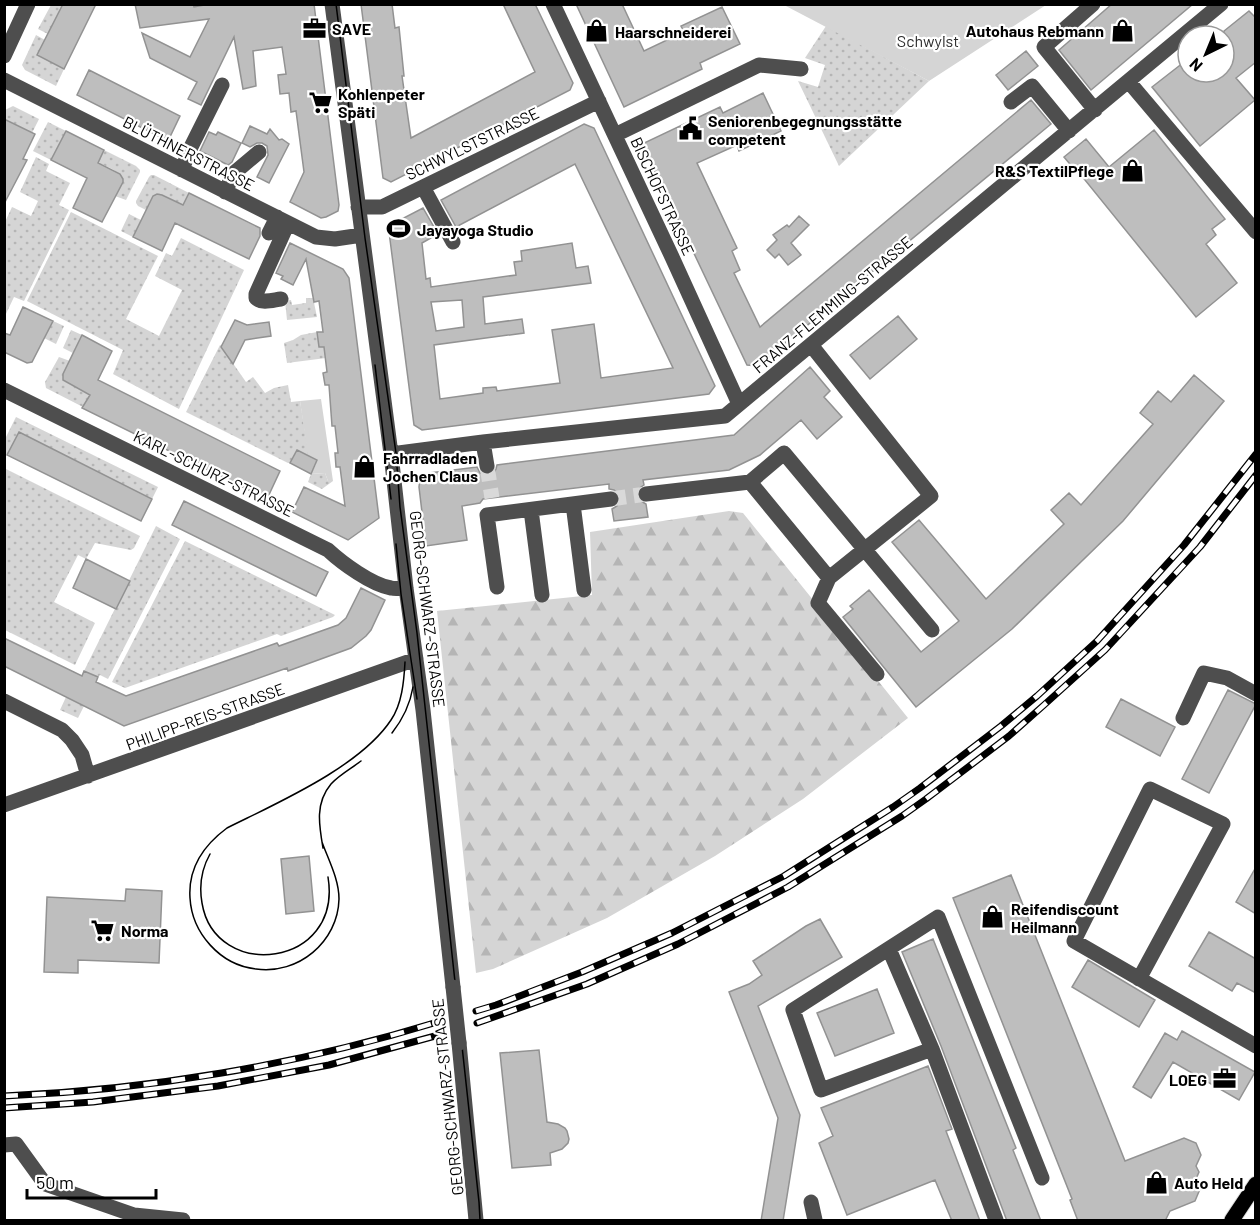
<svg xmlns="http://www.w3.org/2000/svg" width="1260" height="1225" font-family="Barlow,sans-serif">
	<defs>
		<pattern id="grass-dots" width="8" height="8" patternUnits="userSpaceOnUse" patternTransform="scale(1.5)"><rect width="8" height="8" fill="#d5d5d5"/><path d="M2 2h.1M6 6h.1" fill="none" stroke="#b5b5b5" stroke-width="1.8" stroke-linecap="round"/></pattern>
		<pattern id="forest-firs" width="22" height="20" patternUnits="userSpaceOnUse" patternTransform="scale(1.5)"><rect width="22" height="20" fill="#d5d5d5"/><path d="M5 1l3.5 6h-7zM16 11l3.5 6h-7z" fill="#b5b5b5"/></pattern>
	</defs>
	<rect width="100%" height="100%" fill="#fff"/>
	<path fill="url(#grass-dots)" d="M51,5H63L48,34L38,29Z
		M826,26L929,81L839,166L798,81L818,87L825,65L805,58Z
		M36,35L45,40L38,55L64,69L56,86L25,70L22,65Z
		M13,106L39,119L32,133L5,119V110Z
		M48,122L66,131L51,160L33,151Z
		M104,150L136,166L140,170V172L126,200L115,196C118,192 121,187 122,183C125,172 105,166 98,163Z
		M36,157L49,164L46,171L70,183L59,205L69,210L24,301L14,297L5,316V222L12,207L31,216L38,201L20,192Z
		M151,175H154L189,193L183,205L158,194L153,196L146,210L138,206L136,203V201L149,177Z
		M71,212L158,256L126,319L159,336L182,290L155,276L166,253L172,256L181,238L244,270L179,409L113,374L123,350L27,301Z
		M129,214L141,220L133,237L121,231Z
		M306,298H313L317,317L287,320L285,301L291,300L292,305L306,303Z
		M53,321L64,326L56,344L44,338Z
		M71,330L82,335L73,353L63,348Z
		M317,332L319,347H324L326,358L287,363L284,343L293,340L301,335Z
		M220,345L238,354L230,359L246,382L253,377L265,393L274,388L288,385L291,402L300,401L309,456L297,450L290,463H288L186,412Z
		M59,357L70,361L63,374L64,381L90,395L83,407L46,388L45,382Z
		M16,417L158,487L152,499L19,432L7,455L5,453L4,441Z
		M4,468L140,536L134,548L131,550L95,543L86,559L78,555L54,602L95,623L75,665L5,630Z
		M325,473L328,481H333L322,489L308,482L311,474Z
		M156,526L180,539L108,679L100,675L98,677L84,671Z
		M185,541L335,615L333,617L281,636L277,634L125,688L112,682Z
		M66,697L84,706L78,718L60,710Z"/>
	<path fill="url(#forest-firs)" d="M729,511L743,513L908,718L803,799L715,856L607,918L493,969L476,973L437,611L592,595L590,532Z"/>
	<path fill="#d5d5d5" d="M784,5H1046L929,81Z
		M321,399L333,481H328L325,473L311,474L316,464L308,455L300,401Z"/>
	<path fill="#bebebe" stroke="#929292" stroke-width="1.5" fill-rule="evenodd" d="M63,4H96L64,69L37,55Z
		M135,4H193L194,7L210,4H314L339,205L338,211L326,217L321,218L290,202L304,172L296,111L291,112L289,93L280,94L278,75L286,74L282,47L253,51L256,86L243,89L234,37L201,105L188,99L197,82L150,58L142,33L190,57L209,19L140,28Z
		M361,4H392L395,28L399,27L404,76H402L411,138L535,72L503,4H535L573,83L570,90L391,182L383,178Z
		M576,4H622L644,51L684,32L681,26L722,7L740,44L700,63L702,69L624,107Z
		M1112,4H1193L1091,90L1059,50Z
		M1249,11L1256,18V62L1236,78L1255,100L1200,146L1152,87L1188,59V72H1224V31Z
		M1026,51L1038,66L1008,90L996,75Z
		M89,70L180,116L168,141L77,95Z
		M763,93L781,131L739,151L737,145L697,163L737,248L732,251L740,270L734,273L760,327L1031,100L1051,124L758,366L747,365L642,144L720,107L723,113Z
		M4,119L35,134L23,159L27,160L4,204Z
		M584,124L594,128L715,386L709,394L422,430L414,425L389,232L394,223L423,208L438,234L422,243L426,279L430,278L431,287L516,275L514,262L522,261L521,251L572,243L576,268L588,266L591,283L483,297L485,324L522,319L524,333L434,345L440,399L483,393V388L496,387L497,391L560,383L552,330L594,324L601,378L673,368L575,164L456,227L441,200ZM462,300L464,327L436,331L431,302Z
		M250,126L267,134L270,129L279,140L282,139L289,144L269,183L257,177L268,155L267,146L262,143H257L250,147L242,143Z
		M1154,130L1225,219L1212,229L1216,235L1206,244L1237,283L1196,317L1081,175L1080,176L1064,157L1086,139L1109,167Z
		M66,131L104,150L98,163L120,174L123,179V182L102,222L73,208L87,178L51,160Z
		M209,132L216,135L218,132L241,143L232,162L228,165L200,151Z
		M189,193L260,228V236L249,259L175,223L162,251L133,237L153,196L157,194L162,195L183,205Z
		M799,216L809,225L791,243L801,255L788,265L779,254L775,258L767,250L777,240L773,235L787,225L789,227Z
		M290,243L343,269L349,278L379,518L348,540L292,512L304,487L345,506L340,467H336L335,453H338L335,426H332L329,385H325L323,373L327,372L324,347H319L317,332H323L319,301L314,302L306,259L293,285L281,279L283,276L276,273Z
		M23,307L53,321L32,362L27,363L4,352V333L10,335Z
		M898,316L917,339L870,379L850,355Z
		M235,320L247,325L269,322L271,336L245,340L233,364L221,347Z
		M82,335L112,351L98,380L280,471L267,499L82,408L90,395L63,380V374Z
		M810,367L830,391L824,397L842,417L817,439L801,420L760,455L729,470L643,480L644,485L637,490L636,496L639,500L646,504L648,517L614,521L612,509L617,506L621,498L618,493L614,490L609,489V484L483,499L480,503L462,506L467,540L426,546L419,487L420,479L429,473L477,467L480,473L488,476L494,473L496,469L497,465L734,435Z
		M1194,375L1224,401L1123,521L1012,629L916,707L843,617L853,609L850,606L869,590L921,652L959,621L892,542L919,520L986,599L1064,524L1051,510L1069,493L1081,505L1153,424L1140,413L1158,391L1171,402Z
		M19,432L152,499L141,521L7,455Z
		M297,450L317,460L311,474L290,463Z
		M184,501L328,572L316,596L172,525Z
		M86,559L130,581L116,609L73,588Z
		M361,588L385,600L371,630L366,636L351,648L288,671L287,668L124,726L4,666V638L82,676L84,671L98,677L96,682L126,696L277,643L279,646L338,625L346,618Z
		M1228,690L1256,704L1209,793L1182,779Z
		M1121,699L1175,727L1160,756L1106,727Z
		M309,856L314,911L286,914L281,859Z
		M1256,867V914L1236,902Z
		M1011,875L1125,1161L1184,1138L1196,1143L1201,1155L1196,1166L1199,1172L1196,1179L1200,1189L1195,1201L1170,1211L1165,1221H1078L1070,1200L1072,1199L953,898Z
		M126,889L162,891L159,963L78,960V973L44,972L47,897L125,901Z
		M820,919L842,957L758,1006L800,1115L783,1221H761L778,1118L729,992L749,984L762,975L753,961L806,926Z
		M1209,932L1256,959V993L1237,983L1232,991L1189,966Z
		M933,939L1016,1148L1013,1150L1041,1221H1007L941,1046L902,952Z
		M1088,960L1155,1000L1139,1027L1072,987Z
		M877,989L894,1033L835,1056L817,1013Z
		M1182,1031L1255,1072L1239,1100L1173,1062L1151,1098L1133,1087L1165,1033L1177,1040Z
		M539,1050L547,1122L558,1124L565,1128L567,1131L569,1139L568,1143L562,1149L550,1153L551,1165L512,1168L500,1053Z
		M928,1066L952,1129L946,1131L980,1221H952L935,1180L847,1215L819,1143L833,1136L821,1108Z"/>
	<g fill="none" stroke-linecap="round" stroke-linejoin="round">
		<path stroke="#d9d9d9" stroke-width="15" stroke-dasharray="15 8" stroke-linecap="butt" d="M487,466L492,498
			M611,499L646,494"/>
		<defs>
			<path id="major" d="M1232,1220L1256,1184"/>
		</defs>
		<use href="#major" stroke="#dbdbdb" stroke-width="17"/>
		<path stroke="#4e4e4e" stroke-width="15" d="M332,4L391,454L406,588L423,710L453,987
			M553,4L672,257L739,404
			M1093,4L1044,47L1095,110
			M4,56L28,4
			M4,80L316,237L335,239L362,235
			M1129,82L1256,232
			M1011,102L1032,86L1069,131
			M615,135L759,65L801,69
			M182,170L189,151L222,85
			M423,187L453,242
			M225,192L234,173L259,152
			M358,207H382L599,101
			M269,233L277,217
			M281,299C273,300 262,304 256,298V294L288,223
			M811,345L931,496L829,578L818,603L877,674
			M4,390L328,550C342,563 372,585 391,588C396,589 401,588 406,588
			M483,442L487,466
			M391,454L483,442L725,416L1221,4
			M750,482L829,578
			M646,494L750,482L784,453L932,630
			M573,504L584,590
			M531,510L542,595
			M497,587L487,515L611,499
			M4,701L62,730L72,740L82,755L88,776
			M1183,718L1204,673L1227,678L1256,694
			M4,805L416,659
			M889,949L932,1049
			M1139,979L1223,824L1150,789L1074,941L1256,1046
			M459,1043L476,1220
			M4,1145L16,1144L45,1184L134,1215L183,1220
			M811,1202L815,1220
			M996,1220L932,1049L821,1090L793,1010L938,917L1042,1178"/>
		<use href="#major" stroke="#000" stroke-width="15"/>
		<path stroke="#000" stroke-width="1.5" d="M336,4L365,238L396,453L400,507L417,633L479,1202L480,1220
			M375,365L391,499
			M396,544L401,594L417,699
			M392,733C403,719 410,705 413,687
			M322,842C328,859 339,879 339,899C338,942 298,975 256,969C220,965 192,933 190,898C188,868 204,845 227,828C277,803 360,767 391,720C402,704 404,681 405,662
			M323,848C319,825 315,803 331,784C339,775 352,768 361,761
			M210,854C201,870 199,886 202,903C215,982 343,968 328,877"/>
		<defs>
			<path id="rail" d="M476,1011L496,1005L582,972L672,933L784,876L893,807L920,788L1001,726L1037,696L1097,641L1184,545L1256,454
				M477,1023L587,984L678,944L788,887L902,816L926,799L1009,736L1044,705L1105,650L1200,547L1256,475
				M4,1096C148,1090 297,1065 434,1023
				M4,1108L93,1102L218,1086L329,1065L435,1036"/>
		</defs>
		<use href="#rail" stroke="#000" stroke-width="7"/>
		<use href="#rail" stroke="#fff" stroke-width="4.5" stroke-dasharray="14" stroke-linecap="butt"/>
		<path stroke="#4e4e4e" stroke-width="15" d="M453,987L459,1043"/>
	</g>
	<defs>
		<symbol id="office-bare" viewBox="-9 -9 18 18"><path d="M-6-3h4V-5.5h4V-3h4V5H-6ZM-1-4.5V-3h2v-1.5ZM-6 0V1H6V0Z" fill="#000" stroke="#fff" stroke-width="2.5" paint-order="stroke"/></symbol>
		<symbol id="shop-bare" viewBox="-9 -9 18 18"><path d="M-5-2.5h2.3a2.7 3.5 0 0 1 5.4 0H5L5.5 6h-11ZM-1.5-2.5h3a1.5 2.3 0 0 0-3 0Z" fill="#000" stroke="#fff" stroke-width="2.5" paint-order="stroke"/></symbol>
		<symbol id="supermarket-bare" viewBox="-9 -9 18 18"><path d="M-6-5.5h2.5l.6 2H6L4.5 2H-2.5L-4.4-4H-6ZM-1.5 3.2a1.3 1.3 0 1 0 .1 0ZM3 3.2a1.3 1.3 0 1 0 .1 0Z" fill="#000" stroke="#fff" stroke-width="2.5" paint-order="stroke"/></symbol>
		<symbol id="civic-bare" viewBox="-9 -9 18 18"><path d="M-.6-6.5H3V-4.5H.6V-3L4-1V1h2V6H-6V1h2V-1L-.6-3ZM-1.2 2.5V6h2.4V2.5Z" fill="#000" stroke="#fff" stroke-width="2.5" paint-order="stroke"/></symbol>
		<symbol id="stadium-bare" viewBox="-9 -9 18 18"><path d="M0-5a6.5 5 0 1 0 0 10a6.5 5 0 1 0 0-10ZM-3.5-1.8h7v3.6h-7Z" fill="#000" stroke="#fff" stroke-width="2.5" paint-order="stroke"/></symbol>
	</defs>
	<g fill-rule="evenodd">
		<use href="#office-bare" x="298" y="12" width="33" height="33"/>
		<use href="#shop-bare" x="1106" y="14" width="33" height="33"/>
		<use href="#shop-bare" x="580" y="14" width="33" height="33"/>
		<use href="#supermarket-bare" x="304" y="86" width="33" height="33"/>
		<use href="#civic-bare" x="674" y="112" width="33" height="33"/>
		<use href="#shop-bare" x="1116" y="154" width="33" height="33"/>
		<use href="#stadium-bare" x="382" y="212" width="33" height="33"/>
		<use href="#shop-bare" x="348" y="450" width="33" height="33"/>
		<use href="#shop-bare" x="976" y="900" width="33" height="33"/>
		<use href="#supermarket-bare" x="86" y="914" width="33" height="33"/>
		<use href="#office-bare" x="1208" y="1062" width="33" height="33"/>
		<use href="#shop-bare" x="1140" y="1166" width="33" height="33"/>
	</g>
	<g text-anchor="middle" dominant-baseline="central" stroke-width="4.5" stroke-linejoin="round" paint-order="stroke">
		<g font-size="16" font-weight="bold" fill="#000" stroke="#fff" text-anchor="start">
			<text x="332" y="28">SAVE</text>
			<text x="1104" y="30" text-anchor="end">Autohaus Rebmann</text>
			<text x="615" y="31">Haarschneiderei</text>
			<text x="338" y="93">Kohlenpeter<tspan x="338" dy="18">Späti</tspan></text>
			<text x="708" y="120">Seniorenbegegnungsstätte<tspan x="708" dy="18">competent</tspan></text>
			<text x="1114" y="170" text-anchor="end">R&amp;S TextilPflege</text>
			<text x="417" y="229">Jayayoga Studio</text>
			<text x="383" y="457">Fahrradladen<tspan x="383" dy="18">Jochen Claus</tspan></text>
			<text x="1011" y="908">Reifendiscount<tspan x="1011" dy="18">Heilmann</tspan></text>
			<text x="121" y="930">Norma</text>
			<text x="1207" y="1079" text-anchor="end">LOEG</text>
			<text x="1174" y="1182">Auto Held</text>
		</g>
		<g font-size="16" fill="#2c2c2c" stroke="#fff">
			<text x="928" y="40">Schwylst</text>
		</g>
		<g font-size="16" fill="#000" stroke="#fff">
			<text transform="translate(472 143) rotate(-26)">SCHWYLSTSTRASSE</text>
			<text transform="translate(189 153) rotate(27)">BLÜTHNERSTRASSE</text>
			<text transform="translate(663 196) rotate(65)">BISCHOFSTRASSE</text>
			<text transform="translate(832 304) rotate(-40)">FRANZ-FLEMMING-STRASSE</text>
			<text transform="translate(214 473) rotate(26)">KARL-SCHURZ-STRASSE</text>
			<text transform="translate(428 609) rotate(83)">GEORG-SCHWARZ-STRASSE</text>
			<text transform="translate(205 716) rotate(-20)">PHILIPP-REIS-STRASSE</text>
			<text transform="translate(447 1097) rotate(-96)">GEORG-SCHWARZ-STRASSE</text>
		</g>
	</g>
	<rect width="1260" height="1225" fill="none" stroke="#000000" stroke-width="12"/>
	<g transform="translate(1206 54) rotate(223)"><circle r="28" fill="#ffffff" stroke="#999999" stroke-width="1.5"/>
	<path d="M0-4.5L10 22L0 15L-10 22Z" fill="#000000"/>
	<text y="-9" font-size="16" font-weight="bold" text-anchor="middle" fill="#000000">N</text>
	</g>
	<path d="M27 1189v9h129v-9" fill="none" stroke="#000000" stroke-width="3"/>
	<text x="36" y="1189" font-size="18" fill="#000000" stroke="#ffffff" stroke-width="4.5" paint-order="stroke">50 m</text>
</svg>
